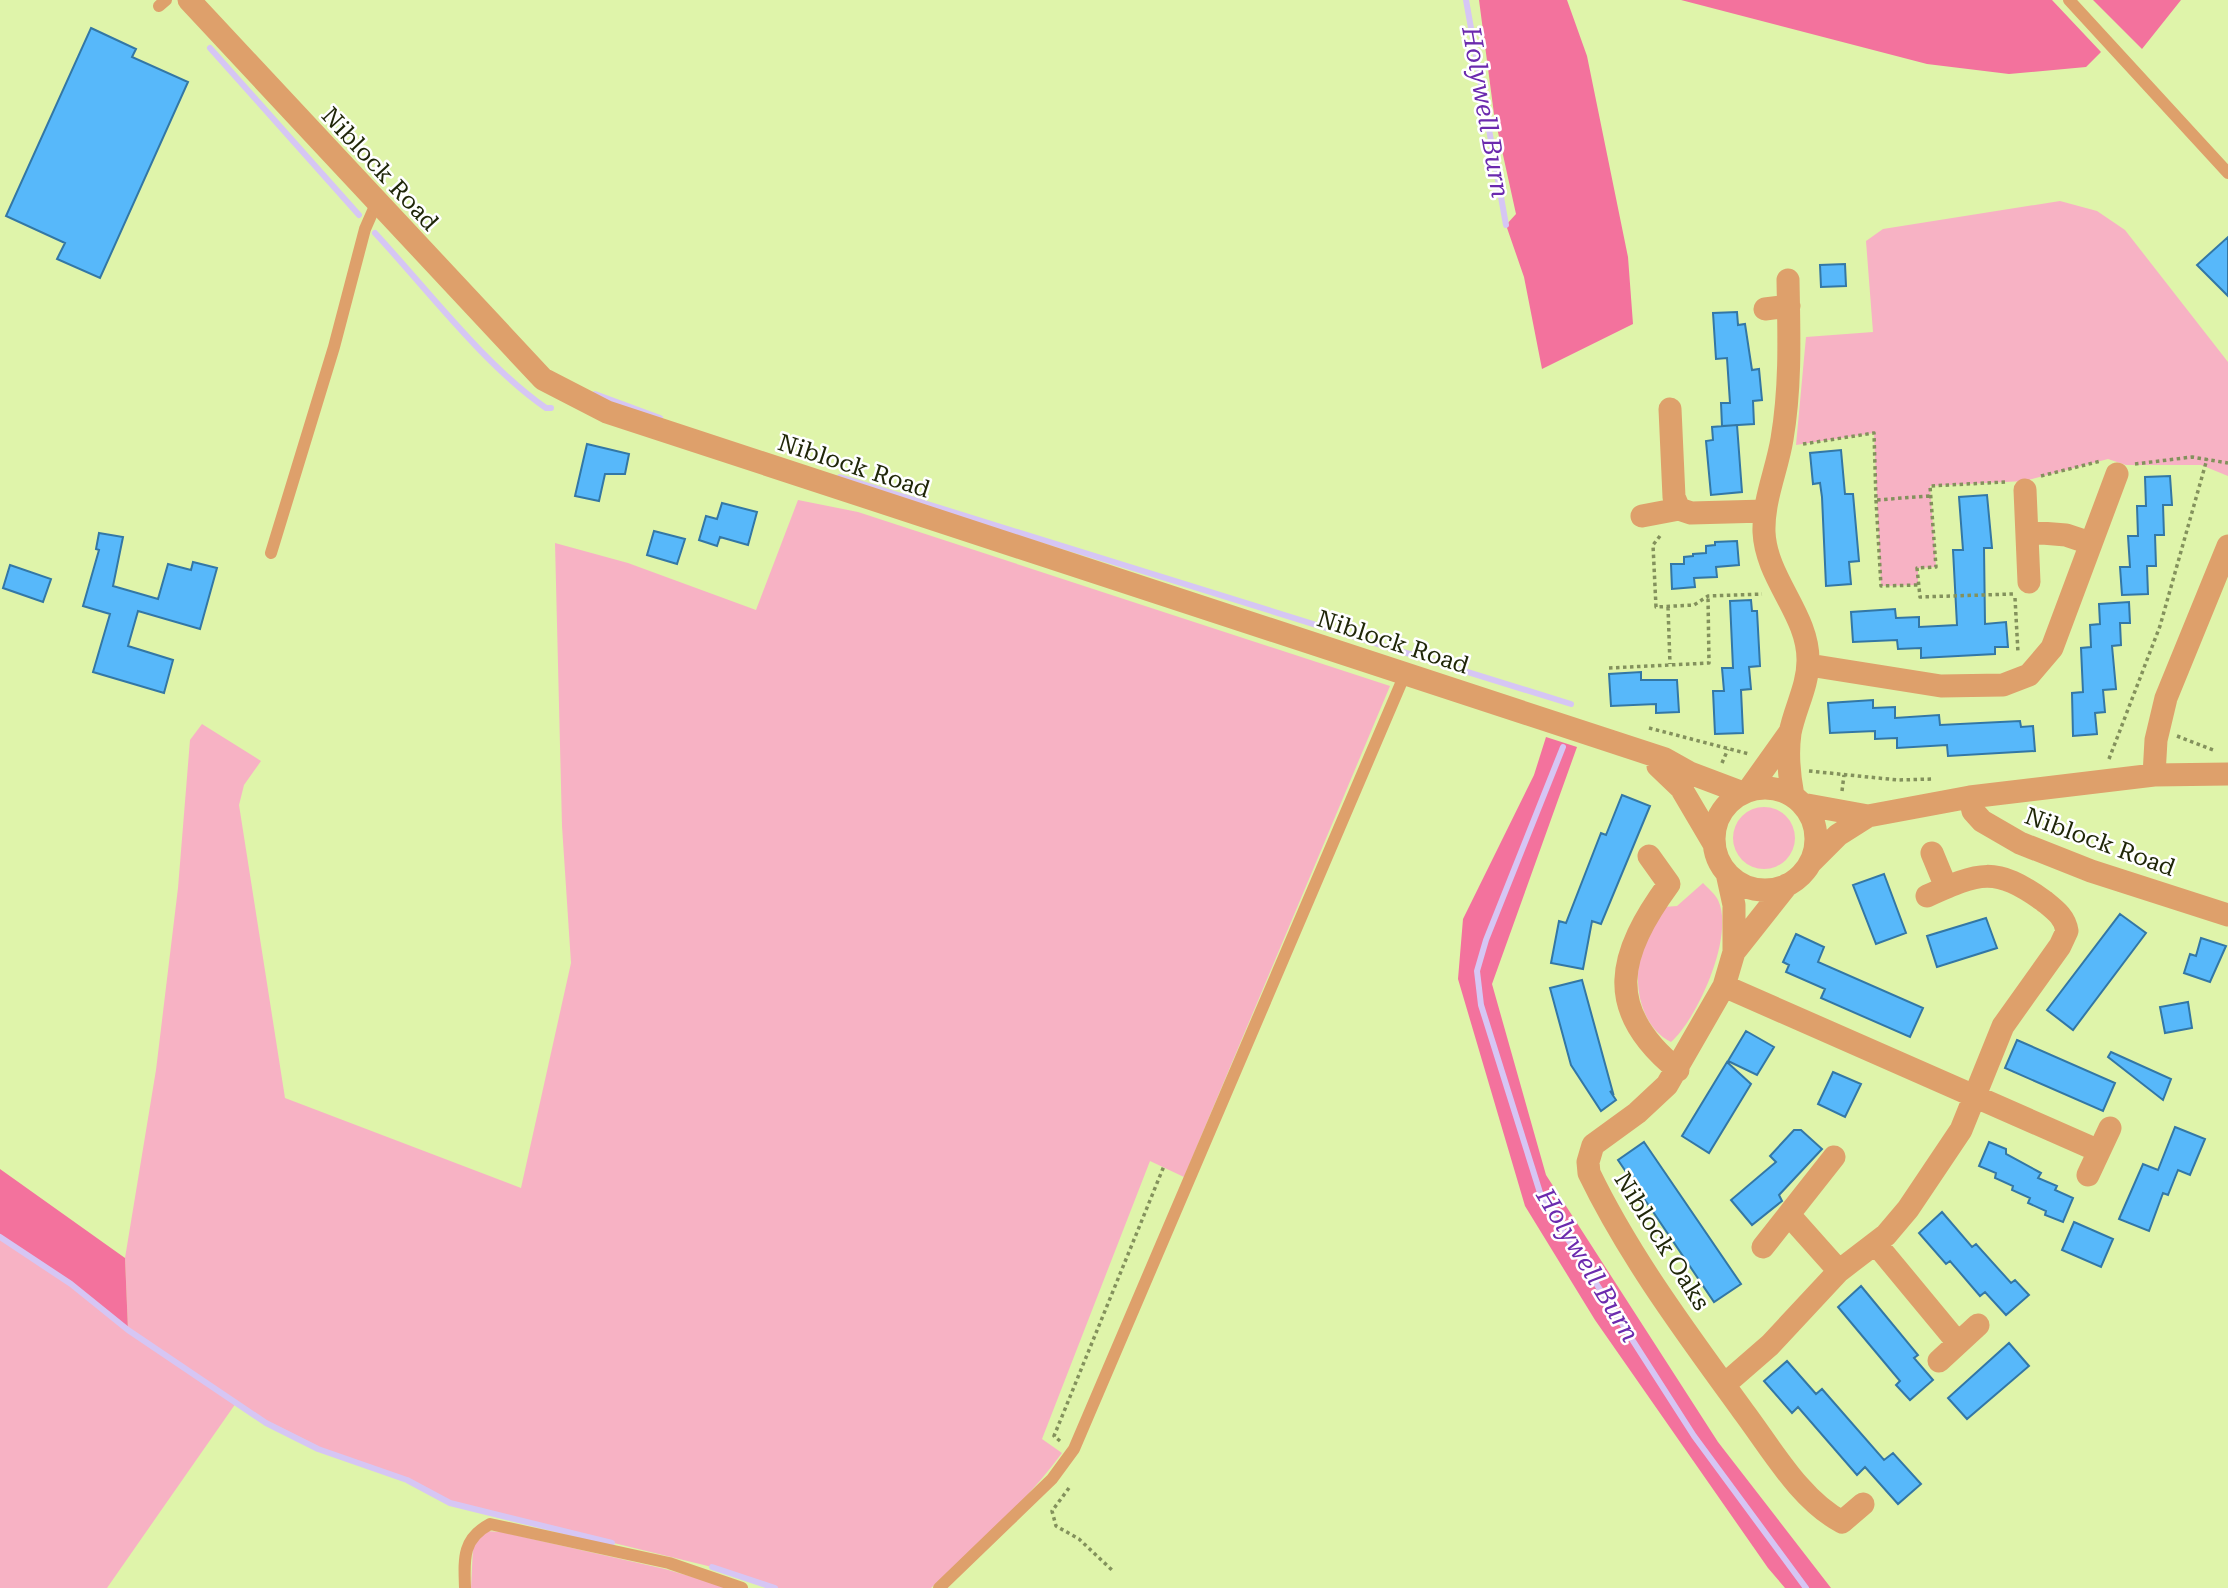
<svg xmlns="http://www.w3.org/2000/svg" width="2228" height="1588" font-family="'Roboto Serif',serif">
	<rect width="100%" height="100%" fill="#dff4aa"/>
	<path fill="#f7b2c4" d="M2060,201L2097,211L2125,230L2228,362V476L2201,465H2126L2108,459L2024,481L1930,486L1936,567L1918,568V585L1881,586L1874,433L1796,445L1806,337L1873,332L1866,241L1883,229Z
		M798,500L858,512L1390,686L1184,1177L1150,1161L1042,1439L1062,1453C1024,1504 978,1546 931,1588H775L712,1567L450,1503L407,1480L318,1449L266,1423L236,1403L107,1588H0V1237L71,1284L128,1329L125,1258L156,1070L178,888L190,740L202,724L261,761L244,785L239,805L285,1098L521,1188L571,963L562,826L555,543L628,563L756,610Z
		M1733 838a31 31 0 1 1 62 0a31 31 0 1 1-62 0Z
		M1703,883C1708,888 1715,894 1718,900C1735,935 1698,1018 1671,1042C1640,1027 1632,982 1642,951C1646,936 1657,921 1664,907L1677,906Z
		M485,1531L501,1532L665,1569L730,1588H471L473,1547Z"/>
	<path fill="#f3729d" d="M1479,0H1567L1587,56L1628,257L1633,324L1542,369L1524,277L1506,225L1516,214L1494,114Z
		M1681,0H2052L2101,52L2086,67L2009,74L1927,64Z
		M2093,0H2181L2142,49Z
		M1546,737L1577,747L1492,984L1546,1175L1718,1442L1831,1588H1785L1768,1568L1595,1320L1525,1206L1458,979L1463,919L1534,775Z
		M0,1169L125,1258L128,1330L71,1284L0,1237Z"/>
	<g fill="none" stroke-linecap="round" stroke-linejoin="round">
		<path stroke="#d6c6f4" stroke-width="6" d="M1466,0L1506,225
			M210,48L359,215
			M375,233C427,289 485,366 546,408H551
			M595,394L660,418
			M840,477L1571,704
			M1563,747L1486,940L1477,971L1481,1005L1542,1199L1694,1436L1806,1588
			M0,1237L71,1284L128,1330L266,1423L318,1449L407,1480L450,1503L612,1543
			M712,1567L775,1588"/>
	</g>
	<path fill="#57b8fa" stroke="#3377a5" stroke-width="2" d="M91,28L136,49L132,57L188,82L100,278L57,259L65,243L6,216Z
		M2228,237V296L2197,265Z
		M1845,264L1846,286L1821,287L1820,265Z
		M1737,312L1738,325L1745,324L1752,370L1759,369L1762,400L1753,401L1754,424L1722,426L1721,403H1730L1727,358L1716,359L1713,313Z
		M1737,425L1742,492L1711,495L1706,441L1713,440L1712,427Z
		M587,444L629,454L625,474H605L599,501L575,496Z
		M1841,450L1845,494H1853L1859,561L1849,562L1851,584L1826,586L1822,497L1820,483L1813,484L1810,453Z
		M2170,476L2172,505H2163L2164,535H2155L2156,566H2147L2148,594L2122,595L2120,567H2130L2128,536H2138L2137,506H2146L2145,477Z
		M1987,495L1992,548H1984L1985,624L2006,622L2008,647H1995V654L1921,658V648L1898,649L1897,640L1853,642L1851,612L1895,609L1896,618L1919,617V627L1957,625L1953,550H1963L1959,497Z
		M722,503L757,512L748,545L720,537L717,546L699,540L706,516L717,519Z
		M654,531L685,539L677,564L647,555Z
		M99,533L123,537L113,586L158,599L168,564L191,570L193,562L217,568L200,629L138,611L128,646L173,660L164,693L93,672L110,614L83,606L99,550L96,549Z
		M1737,541L1739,565L1716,567L1717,577L1694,578L1695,587L1672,589L1671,564H1684V557L1693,556V554L1706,553V546L1715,545V542Z
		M10,565L51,579L43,602L3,588Z
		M1751,600L1752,611H1757L1760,666L1749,667L1751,689L1741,690L1743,733L1715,734L1713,691H1724L1722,668H1733L1730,601Z
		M2129,602L2130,623H2120L2121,645L2112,646L2116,689L2103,690L2105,712L2095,713L2097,734L2073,736L2072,693L2083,692L2081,648L2091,647L2090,625L2100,624L2099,604Z
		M1641,672V680H1677L1679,712L1656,713V704L1611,706L1609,674Z
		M1873,700V708L1895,707V718L1939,715L1940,725L2020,721L2021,727L2033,726L2035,751L1948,756L1947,745L1897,748V738L1875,739V731L1830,733L1828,703Z
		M1622,795L1650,806L1601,924L1592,921L1583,969L1551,963L1559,921L1566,923L1601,833L1606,835Z
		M1884,874L1906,933L1876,944L1853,885Z
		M2120,914L2146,933L2073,1030L2047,1010Z
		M1986,918L1997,948L1937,967L1927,936Z
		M1796,934L1824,947L1818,962L1923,1008L1910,1037L1821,998L1825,989L1786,972L1789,965L1783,962Z
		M2201,938L2226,946L2210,982L2184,973L2190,954L2196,956Z
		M1582,980L1613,1093L1610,1091L1616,1100L1601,1111L1571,1065L1550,988Z
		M2188,1002L2192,1028L2165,1033L2160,1007Z
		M1746,1031L1774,1047L1757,1075L1728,1061Z
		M2017,1040L2115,1083L2103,1111L2005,1068Z
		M2111,1052L2171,1079L2163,1100L2108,1057Z
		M1727,1062L1751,1084L1709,1153L1682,1136Z
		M1833,1072L1861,1084L1845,1117L1818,1104Z
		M2175,1127L2205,1139L2190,1175L2178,1170L2168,1195L2163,1193L2149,1231L2119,1219L2143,1164L2158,1170Z
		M1794,1130H1801L1822,1149L1779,1195L1782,1201L1752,1225L1731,1200L1776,1162L1770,1156Z
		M1644,1142L1741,1284L1714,1302L1618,1160Z
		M1989,1142L2006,1149V1154L2041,1173L2038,1178L2057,1186L2055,1190L2073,1198L2063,1222L2045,1215L2046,1211L2028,1203L2030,1198L2012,1190L2013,1186L1995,1178L1996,1173L1979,1166Z
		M1942,1212L1972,1247L1976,1244L2011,1283L2015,1280L2029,1295L2006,1315L1985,1292L1980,1296L1950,1261L1946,1264L1919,1233Z
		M2074,1222L2113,1239L2101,1267L2062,1250Z
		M1861,1286L1918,1355L1914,1358L1933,1380L1910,1400L1896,1385L1900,1381L1838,1307Z
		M2009,1343L2029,1366L1967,1419L1948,1398Z
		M1787,1361L1816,1394L1822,1389L1884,1460L1893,1453L1921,1484L1898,1504L1865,1467L1857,1475L1798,1407L1792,1413L1764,1381Z"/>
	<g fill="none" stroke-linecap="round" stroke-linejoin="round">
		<path stroke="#83915c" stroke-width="3.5" stroke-dasharray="3.5 3.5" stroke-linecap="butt" d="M1803,444L1874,433L1876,500L1930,496
			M2135,464L2192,457L2228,463
			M2041,476L2101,461
			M2005,482L1930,486L1936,567L1917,568L1920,597L2013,594
			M1876,500L1881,586L1918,585
			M1660,536L1653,545L1656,607L1694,605L1708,596L1762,594
			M2015,598L2018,653
			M1668,607L1670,664
			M1609,668L1709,663L1708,597
			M1649,728L1749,754
			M2177,736L2216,751
			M2109,759L2160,626L2207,459
			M1722,763L1728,749
			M1809,771L1898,780L1934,779
			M1842,791L1844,775
			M1060,1441L1054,1436L1164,1166
			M1069,1488L1052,1511L1056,1526L1079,1539L1113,1571"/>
		<path stroke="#dea06b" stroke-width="12" d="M2069,0L2228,173
			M159,6L166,0
			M271,553L334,347L365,229L376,204
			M465,1588C464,1559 462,1539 490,1524L669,1563L742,1588
			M939,1588L1052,1479L1074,1449L1405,674"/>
		<path stroke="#dea06b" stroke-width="23" d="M189,0L543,379L607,412L1665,759L1690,773L1743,793
			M1788,280C1789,333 1791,386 1782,439C1777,470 1763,500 1764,532C1766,579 1809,615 1808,661C1808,686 1795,708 1790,733C1787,754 1789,775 1793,796
			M1765,309L1789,306
			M1670,409L1674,497L1679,509L1691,513L1765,511
			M2025,490L2029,582
			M1642,516L1679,509
			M2028,532L2066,535L2090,543
			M1809,665L1941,686L2003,685L2029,675L2052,648L2117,474
			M1658,766L1681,788L1714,844
			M2154,775L2156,740L2166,698L2228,546
			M1714 839a51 51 0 1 1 102 0a51 51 0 1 1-102 0Z
			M1748,791L1790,732
			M1970,797L1973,811L1982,821L2020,843L2091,871L2228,915
			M1802,804L1868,816L1970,797L2154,775L2228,774
			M1932,853L1946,887
			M1649,856L1669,884C1618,954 1602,1009 1678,1070
			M1811,862L1838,835L1868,816
			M1727,873L1734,905V952L1724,986L1667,1085L1637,1113L1593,1145L1588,1162L1589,1173C1630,1258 1688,1335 1743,1411C1771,1448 1800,1500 1842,1522L1863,1504
			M1734,952L1787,885
			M1724,986L2099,1151
			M2088,1175L2110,1128
			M1790,1216L1839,1271
			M1876,1244L1958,1343
			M1763,1247L1834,1157
			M1939,1361L1978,1325
			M1724,1385L1770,1345L1839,1271L1886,1235L1908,1209L1961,1130L2003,1026L2060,946L2067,931C2065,917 2055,910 2044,901C1995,866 1980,872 1927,896"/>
	</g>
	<g text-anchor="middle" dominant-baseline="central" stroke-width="5" stroke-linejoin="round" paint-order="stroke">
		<g font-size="24" fill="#1f2608" stroke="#fff">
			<text transform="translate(380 169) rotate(47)">Niblock Road</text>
			<text transform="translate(854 466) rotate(18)">Niblock Road</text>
			<text transform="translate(1393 642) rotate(18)">Niblock Road</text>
			<text transform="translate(2100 842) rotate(20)">Niblock Road</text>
			<text transform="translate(1662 1241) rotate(58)">Niblock Oaks</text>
		</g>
		<g font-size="26" font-style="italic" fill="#6b2aae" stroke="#fff">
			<text transform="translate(1486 112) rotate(80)">Holywell Burn</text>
			<text transform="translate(1588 1265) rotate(59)">Holywell Burn</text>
		</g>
	</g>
</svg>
